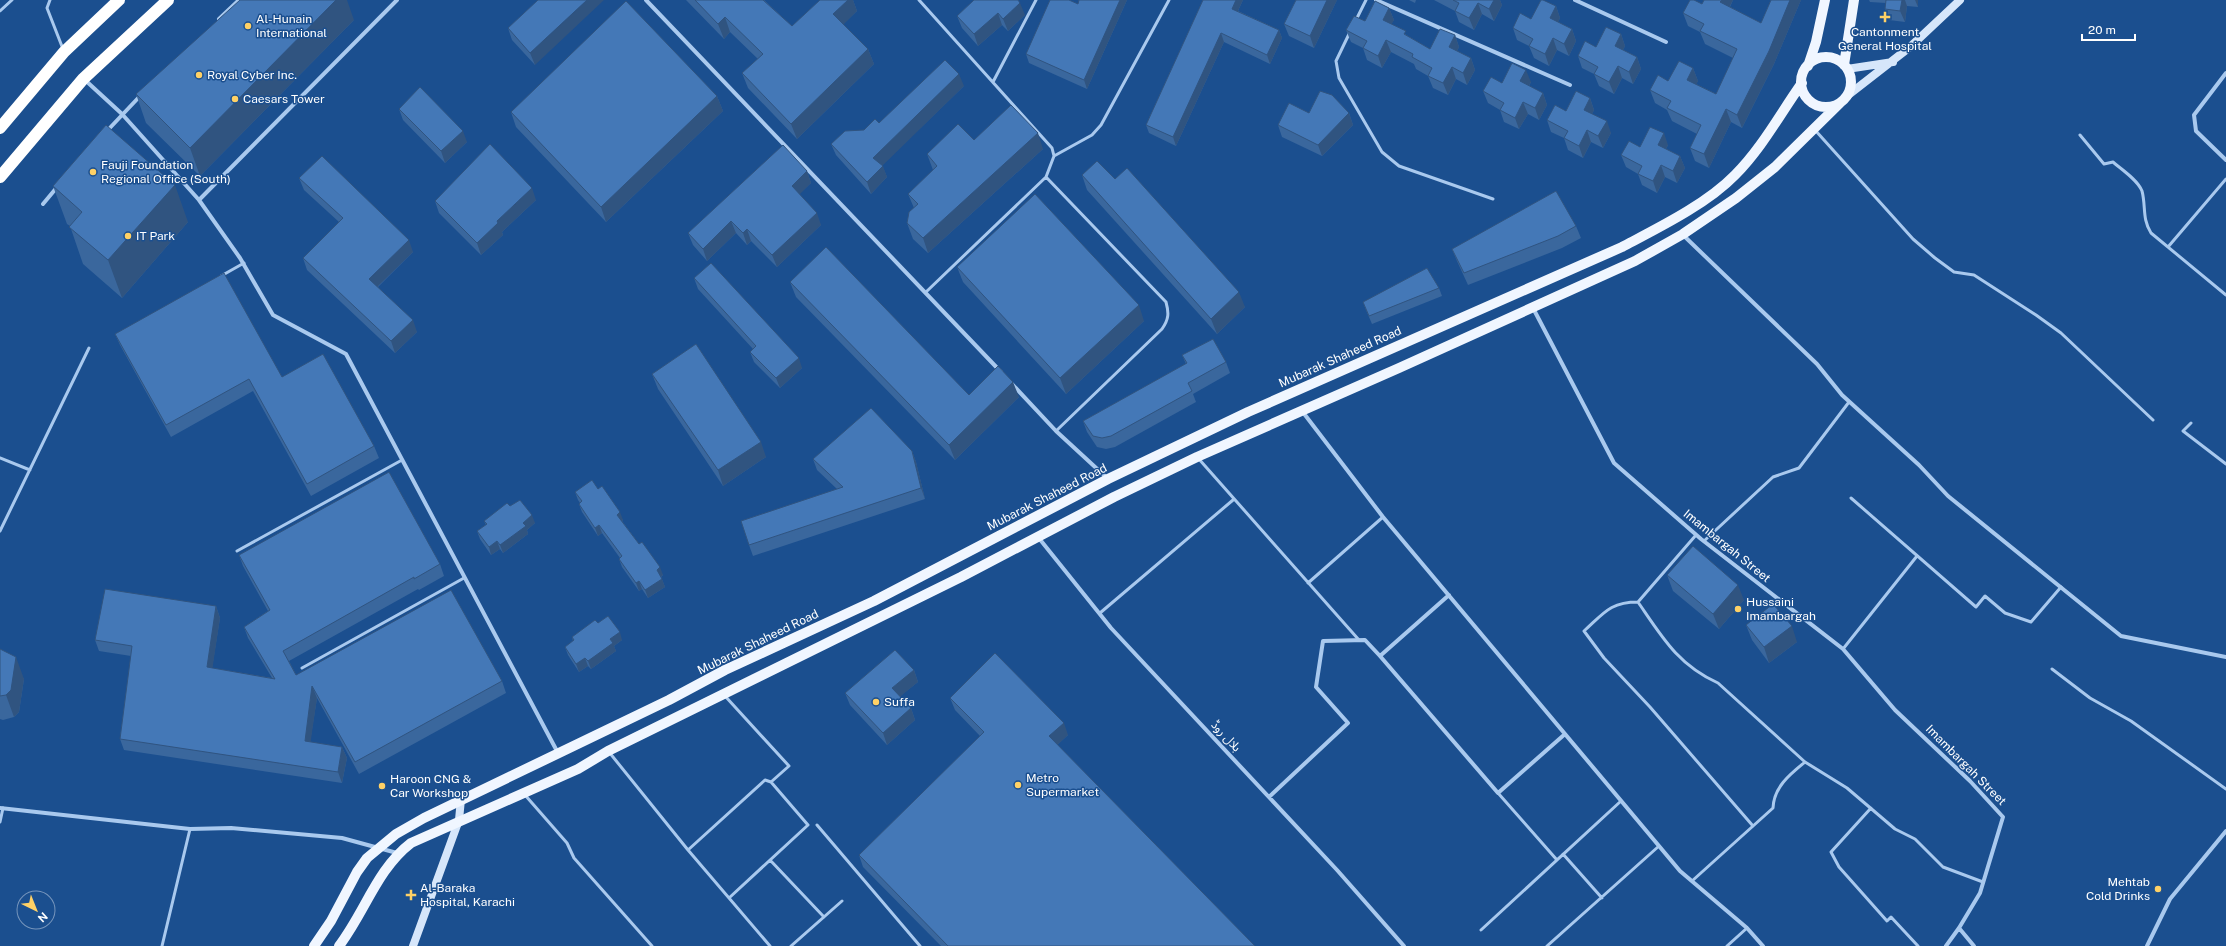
<svg xmlns="http://www.w3.org/2000/svg" width="2226" height="946" font-family="'Public Sans','Noto Sans Arabic',sans-serif">
	<rect width="100%" height="100%" fill="#1b4f8f"/>
	<g fill="none" stroke-linecap="round" stroke-linejoin="round">
		<path stroke="#a9c9ee" stroke-width="3" d="M50,0L47,8L63,49
			M919,0L1052,148L1054,156L1046,177L926,292
			M0,11L12,0
			M1356,20L1366,0
			M1350,32L1336,61L1339,78L1382,152L1399,166L1493,199
			M993,82L1036,0
			M1815,130L1913,239L1935,258L1954,272L1974,275L2036,315L2061,333L2153,420
			M2080,135L2104,164L2113,162C2121,169 2138,180 2142,191C2146,206 2142,219 2151,233L2226,295
			M1054,156L1092,135L1101,125L1169,0
			M1046,177L1166,302C1169,313 1169,319 1162,329L1056,431
			M2168,247L2226,179
			M221,276L244,263
			M2191,423L2183,431L2226,464
			M0,458L30,470
			M1198,458L1359,640
			M1851,498L1976,607L1985,596L2005,613L2031,622L2061,587
			M0,531L89,348
			M1696,535L1638,602C1610,602 1604,613 1584,631L1604,658L1650,707L1753,826
			M1704,541L1773,477L1799,468L1849,402
			M237,551L402,460
			M1308,583L1383,517
			M1638,602C1662,637 1678,665 1718,683L1805,762L1847,788L1895,829L1915,839L1943,867L1983,882
			M1100,613L1233,500
			M1843,649L1917,556
			M302,668L464,578
			M2052,669L2090,698L2131,721L2226,789
			M725,696L789,766L771,782L808,825L729,898
			M609,752L688,850L770,946
			M1498,793L1557,860
			M525,795L567,843L574,858L652,946
			M1871,808L1831,852L1839,867L1887,921L1891,917L1918,946
			M0,822L3,808
			M817,825L920,946
			M688,850L765,780L771,782
			M1563,854L1602,898
			M770,860L824,917
			M1692,881L1773,808C1774,787 1789,775 1805,762
			M1481,930L1621,801
			M162,946L190,829
			M791,946L842,901
			M1547,946L1659,846
			M1727,946L1747,928"/>
		<path stroke="#a9c9ee" stroke-width="4" d="M646,0L1001,372
			M1376,0L1570,85
			M1575,0L1666,42
			M219,19L239,0
			M2226,73L2194,115L2196,131L2226,160
			M85,80L122,114L199,200L240,258L273,315L346,354L558,753
			M106,132L141,95
			M199,200L397,0
			M43,204L58,186
			M1683,235L1817,364L1842,395L1919,465L1948,496L2121,636L2226,657
			M1533,308L1614,463L1701,539L1843,649L1895,710L1970,781L2003,817L1980,893L1959,928L1946,946
			M1012,384L1056,431L1107,478
			M1302,411L1383,517L1680,871L1747,928L1763,946
			M1038,537L1111,628L1337,870L1404,946
			M1380,656L1498,793L1565,734
			M1269,797L1348,723L1316,687L1323,641L1365,640L1380,656L1449,595
			M0,808L190,829L231,828L342,838L397,853
			M1959,928L1974,946
			M2147,946L2170,899L2226,831"/>
		<path stroke="#d6e6fa" stroke-width="8" d="M1847,69L1893,62
			M1847,96L1910,47L1960,0
			M413,946L459,820L461,799"/>
		<path stroke="#f0f6ff" stroke-width="10" d="M1801 82a25 25 0 1 1 50 0a25 25 0 1 1-50 0Z
			M1844,65L1854,0
			M1808,66L1816,42L1825,0
			M314,946L331,921L357,872L367,858L396,834L424,818L669,700L725,670L874,601L1108,479L1248,412L1622,247C1658,228 1707,204 1735,175C1762,148 1780,114 1802,83
			M339,946C365,912 377,869 411,843L578,769L608,751L961,577L1114,497L1197,457L1399,368L1635,261L1683,234L1736,198L1775,167L1840,103"/>
		<path stroke="#fff" stroke-width="12" d="M0,128L64,52L119,0
			M0,177L83,79L168,0"/>
	</g>
	<path fill="#3a679d" d="M538,0L535,65L512,40L508,28Z
		M686,0H764L792,26L820,0H853L857,11L843,24L868,49L874,64L797,139L748,88L742,73L758,59L730,32L724,39Z
		M974,0L1025,15L1008,31L1002,25L978,46L962,28L957,16Z
		M1079,0H1127L1087,89L1029,63L1026,54L1078,4Z
		M1203,0H1243L1238,11L1279,30L1282,38L1270,64L1224,42L1176,146L1149,133L1146,125Z
		M1337,0L1314,48L1289,36L1284,24Z
		M1409,0H1416L1415,3Z
		M1434,0H1500L1502,5L1494,21L1482,14L1474,30L1459,22L1455,11Z
		M1733,0L1730,7L1761,23L1771,0H1801L1774,64L1742,128L1731,122L1709,168L1695,161L1690,148L1697,134L1672,121L1667,110L1655,103L1650,90L1693,68L1698,81L1696,84L1716,94L1733,58L1705,44L1700,32L1688,26L1683,13L1702,4Z
		M1869,0H1918V7L1907,6L1905,22L1889,20L1885,9L1886,3L1870,2Z
		M1556,6L1560,18L1558,22L1572,29L1576,41L1569,56L1557,50L1549,66L1534,58L1529,46L1517,40L1513,28L1531,19Z
		M1389,8L1394,20L1391,24L1408,36L1430,49L1455,35L1459,47L1457,51L1471,58L1475,70L1467,85L1456,79L1448,95L1433,88L1428,76L1416,69L1414,64L1391,52L1382,68L1367,60L1363,48L1351,42L1346,30L1365,21Z
		M354,20L200,176L146,123L136,94Z
		M1621,34L1625,46L1623,50L1637,57L1641,69L1633,84L1622,78L1614,94L1599,86L1594,74L1582,68L1578,56L1596,47Z
		M1531,82L1529,86L1543,93L1547,105L1539,120L1528,114L1519,129L1504,122L1500,110L1488,103L1483,91L1502,83Z
		M964,86L882,165L887,177L871,194L836,155L831,144Z
		M717,96L723,111L606,222L516,127L511,112Z
		M1590,98L1594,110L1592,114L1611,133L1603,148L1591,142L1583,158L1568,150L1564,138L1551,132L1547,120L1566,111Z
		M399,109L467,142L445,163L403,120Z
		M1309,113H1349L1353,125L1322,156L1282,137L1278,125Z
		M974,140L1043,149L928,253L913,239L907,223L914,208L908,194L933,170L927,154Z
		M1668,145L1666,149L1680,156L1685,168L1677,183L1665,177L1657,193L1642,185L1638,174L1626,167L1621,155L1640,147Z
		M807,171L811,183L799,194L821,225L777,267L751,241L747,245L736,233L707,261L693,245L688,233Z
		M1082,175L1115,179L1245,307L1217,334L1087,190Z
		M299,178L413,252L378,287L417,332L395,353L307,270L303,258L339,222L304,190Z
		M53,186L188,222L122,298L83,264L70,226L67,224Z
		M536,200L502,232L503,235L481,255L439,213L435,201Z
		M1576,226L1581,238L1562,248L1468,285L1457,261L1452,249Z
		M957,267L1144,321L1066,394L963,282Z
		M694,278L802,368L780,388L754,362L750,352L753,349L698,289Z
		M790,282L969,395L1019,397L955,460L796,297Z
		M1439,288L1442,296L1372,324L1366,310L1363,302Z
		M115,334L282,377L374,446L379,458L311,496L253,391L171,437L120,345Z
		M1182,355L1226,362L1230,373L1193,394L1196,402L1115,447L1106,449L1097,447L1087,432L1083,421L1186,364Z
		M652,374L766,457L723,486L658,389Z
		M912,451L916,462L925,499L753,556L749,545L837,489L817,470L813,459Z
		M598,489L623,520L622,521L639,544L663,575L661,577L665,587L648,598L642,589L639,591L622,567L619,559L620,558L602,533L598,536L582,512L579,504L580,503L578,500L575,492Z
		M510,506L535,523L527,530L528,534L503,553L500,549L491,555L480,539L477,531L486,525L484,521Z
		M239,555L440,564L444,576L419,590L418,589L289,661L296,675L502,681L506,693L359,774L317,698L310,742L342,747L347,758L342,783L124,750L120,739L131,656L99,651L95,640L216,606L220,618L212,668L272,678L248,638L244,627L268,611L243,566Z
		M1667,575L1744,600L1719,629L1673,591Z
		M598,623L622,640L614,646L616,651L591,669L588,666L579,672L568,655L565,647L573,641L572,637Z
		M1746,625L1797,642L1769,663L1752,640Z
		M0,649L24,679L19,712L14,717L3,720L0,719Z
		M914,670L918,682L900,696L911,708L915,720L887,745L850,705L845,693Z
		M950,698L1068,735L1057,745L1255,946H941L863,867L859,855L980,736L955,710Z"/>
	<path fill="#305480" d="M336,0H347L354,20L200,176L190,148Z
		M587,0H604L535,65L530,53Z
		M848,0H853L857,11L839,29L833,14Z
		M1120,0H1127L1087,89L1084,80Z
		M1236,0H1243L1235,17L1232,9Z
		M1327,0H1337L1314,48L1310,36Z
		M1494,0H1500L1502,5L1494,21L1489,9Z
		M1722,0H1733L1725,16L1720,2Z
		M1790,0H1801L1774,64L1742,128L1737,115Z
		M1902,0H1905L1907,6L1905,22L1900,11Z
		M1915,0H1918V7Z
		M1020,3L1025,15L1008,31L1003,19Z
		M1478,3L1482,14L1474,30L1469,18Z
		M1556,6L1560,18L1554,30L1550,18Z
		M1389,8L1394,20L1387,32L1383,20Z
		M998,13L1002,25L978,46L974,34Z
		M725,17L730,32L724,39L718,24Z
		M1572,29L1576,41L1569,56L1564,44Z
		M1279,30L1282,38L1270,64L1267,55Z
		M1221,33L1224,42L1176,146L1173,137Z
		M1621,34L1625,46L1619,58L1615,46Z
		M1455,35L1459,47L1453,59L1449,47Z
		M1553,38L1557,50L1549,66L1545,54Z
		M1386,40L1391,52L1382,68L1378,56Z
		M868,49L874,64L797,139L791,124Z
		M1637,57L1641,69L1633,84L1629,72Z
		M1471,58L1475,70L1467,85L1463,73Z
		M1618,66L1622,78L1614,94L1609,82Z
		M1452,67L1456,79L1448,95L1443,83Z
		M1693,68L1698,81L1692,93L1687,80Z
		M1526,70L1531,82L1525,93L1520,81Z
		M959,74L964,86L878,170L873,158Z
		M1543,93L1547,105L1539,120L1535,108Z
		M717,96L723,111L606,222L601,207Z
		M1590,98L1594,110L1588,122L1584,110Z
		M1523,102L1528,114L1519,129L1515,118Z
		M1726,109L1731,122L1709,168L1704,154Z
		M1349,113L1353,125L1322,156L1318,145Z
		M1607,121L1611,133L1603,148L1598,136Z
		M1587,130L1591,142L1583,158L1579,146Z
		M463,131L467,142L445,163L441,151Z
		M1038,133L1043,149L928,253L923,238Z
		M1664,133L1668,145L1662,157L1658,145Z
		M1680,156L1685,168L1677,183L1673,171Z
		M1661,165L1665,177L1657,193L1653,181Z
		M883,166L887,177L871,194L867,182Z
		M807,171L811,183L796,198L792,186Z
		M175,185L188,222L122,298L108,260Z
		M532,188L536,200L502,232L503,235L481,255L477,243L497,221Z
		M817,213L821,225L777,267L772,255Z
		M731,221L736,233L707,261L703,249Z
		M747,229L751,241L747,245L743,233Z
		M409,240L413,252L374,290L369,279Z
		M1239,292L1245,307L1217,334L1211,319Z
		M1139,305L1144,321L1066,394L1060,378Z
		M413,320L417,332L395,353L391,341Z
		M799,358L802,368L780,388L776,378Z
		M1013,382L1019,397L955,460L949,445Z
		M761,442L766,457L723,486L718,470Z
		M912,451L916,462L925,499L921,488Z
		M620,512L623,520L620,523L617,515Z
		M532,515L535,523L527,530L528,534L503,553L500,545L523,523Z
		M599,525L602,533L598,536L595,528Z
		M497,541L500,549L491,555L489,547Z
		M660,567L663,575L659,578L657,570Z
		M662,579L665,587L648,598L645,590Z
		M639,581L642,589L639,591L636,583Z
		M1738,585L1744,600L1719,629L1713,614Z
		M216,606L220,618L211,678L207,667Z
		M1792,626L1797,642L1769,663L1764,647Z
		M620,632L622,640L614,646L616,651L591,669L588,661L610,639Z
		M16,657L24,679L19,712L14,717L6,695Z
		M585,658L588,666L579,672L576,664Z
		M914,670L918,682L896,700L892,688Z
		M312,686L317,698L309,753L305,741Z
		M911,708L915,720L887,745L883,733Z
		M1064,723L1068,735L1054,748L1049,736Z
		M342,747L347,758L342,783L338,772Z"/>
	<path fill="#4478b7" stroke="#305480" d="M240,0H336L190,148L136,94Z
		M538,0H587L530,53L508,28Z
		M695,0H763L792,26L820,0H848L833,14L868,49L791,124L742,73L763,54L725,17L718,24Z
		M974,0H1018L1020,3L1003,19L998,13L974,34L957,16Z
		M1050,0H1069L1078,4L1079,0H1120L1084,80L1026,54Z
		M1203,0H1236L1232,9L1279,30L1267,55L1221,33L1173,137L1146,125Z
		M1296,0H1327L1310,36L1284,24Z
		M1453,0H1494L1489,9L1478,3L1469,18L1455,11L1459,3Z
		M1541,0H1543L1556,6L1550,18L1572,29L1564,44L1553,38L1545,54L1529,46L1533,39L1513,28L1520,13L1531,19Z
		M1690,0H1694L1702,4L1704,0H1722L1720,2L1761,23L1771,0H1790L1769,51L1737,115L1726,109L1704,154L1690,148L1701,125L1667,108L1671,101L1650,90L1658,75L1668,81L1679,61L1693,68L1687,80L1716,94L1737,49L1700,31L1704,24L1683,13Z
		M1886,0H1902L1900,11L1885,9Z
		M626,1L717,96L601,207L511,112Z
		M1375,1L1389,8L1383,20L1406,31L1404,34L1430,49L1440,29L1455,35L1449,47L1471,58L1463,73L1452,67L1443,83L1428,76L1432,68L1412,57L1413,54L1386,40L1378,56L1363,48L1367,41L1346,30L1354,16L1365,21Z
		M1606,27L1621,34L1615,46L1637,57L1629,72L1618,66L1609,82L1594,74L1598,67L1578,56L1585,41L1596,47Z
		M945,60L959,74L873,158L883,166L867,182L831,144L845,131L864,130L875,119L879,123Z
		M1512,63L1526,70L1520,81L1543,93L1535,108L1523,102L1515,118L1500,110L1504,103L1483,91L1491,77L1502,83Z
		M420,87L463,131L441,151L399,109Z
		M1320,91L1332,95L1349,113L1318,145L1278,125L1289,103L1309,113Z
		M1576,91L1590,98L1584,110L1607,121L1598,136L1587,130L1579,146L1564,138L1568,131L1547,120L1555,105L1566,111Z
		M1011,105L1038,133L923,238L907,223L909,212L918,204L908,194L937,166L927,154L958,124L974,140Z
		M106,125L175,185L108,260L69,227L82,212L53,186Z
		M1650,127L1664,133L1658,145L1680,156L1673,171L1661,165L1653,181L1638,174L1642,166L1621,155L1629,141L1640,147Z
		M490,144L532,188L497,221L498,223L477,243L435,201Z
		M783,145L807,171L792,186L817,213L772,255L747,229L743,233L731,221L703,249L688,233Z
		M322,156L409,240L369,279L413,320L391,341L303,258L343,218L299,178Z
		M1097,161L1115,179L1127,168L1239,292L1211,319L1082,175Z
		M1556,191L1576,226L1558,236L1464,273L1452,249Z
		M1035,194L1139,305L1060,378L957,267Z
		M826,247L969,395L998,366L1013,382L949,445L790,282Z
		M711,263L799,358L776,378L750,352L756,346L694,278Z
		M1427,268L1439,288L1369,316L1363,302Z
		M224,273L282,377L323,354L374,446L307,484L249,379L166,425L115,334Z
		M1213,339L1226,362L1188,383L1192,391L1111,436L1102,438L1093,436L1083,421L1187,363L1182,355Z
		M696,344L761,442L718,470L652,374Z
		M871,408L912,451L921,488L749,545L741,521L843,487L813,459Z
		M389,472L440,564L414,579V577L283,651L296,675L451,590L502,681L355,762L312,686L305,741L342,747L338,772L120,739L132,646L95,640L105,589L216,606L207,667L275,679L244,627L270,610L239,555Z
		M592,480L598,489L602,486L620,512L617,515L639,544L642,542L660,567L657,570L662,579L645,590L639,581L636,583L619,559L622,556L599,525L595,528L579,504L582,501L575,492Z
		M520,500L532,515L523,523L526,526L500,545L497,541L489,547L477,531L487,524L484,521L507,503L510,506Z
		M1693,546L1738,585L1713,614L1667,575Z
		M1773,604L1792,626L1764,647L1746,625Z
		M608,616L620,632L610,639L613,643L588,661L585,658L576,664L565,647L574,640L572,637L595,620L598,623Z
		M0,649L16,657L11,690L6,695L0,696Z
		M895,650L914,670L892,688L911,708L883,733L845,693Z
		M995,653L1064,723L1049,736L1255,946H948L859,855L984,732L950,698Z"/>
	<g fill="#ffd166" stroke="#1b4f8f" stroke-width="1.5">
		<path d="M1883 11h4v4h4v4h-4v4h-4v-4h-4v-4h4z"/>
		<circle cx="248" cy="26" r="4"/>
		<circle cx="199" cy="75" r="4"/>
		<circle cx="235" cy="99" r="4"/>
		<circle cx="93" cy="172" r="4"/>
		<circle cx="128" cy="236" r="4"/>
		<circle cx="1738" cy="609" r="4"/>
		<circle cx="876" cy="702" r="4"/>
		<circle cx="1018" cy="785" r="4"/>
		<circle cx="382" cy="786" r="4"/>
		<circle cx="2158" cy="889" r="4"/>
		<path d="M409 889h4v4h4v4h-4v4h-4v-4h-4v-4h4z"/>
	</g>
	<g text-anchor="middle" dominant-baseline="central" stroke-width="3" stroke-linejoin="round" paint-order="stroke">
		<g font-size="12" fill="#fff" stroke="#1b4f8f" text-anchor="start">
			<text x="256" y="19">Al-Hunain<tspan x="256" dy="14">International</tspan></text>
			<text x="1885" y="32" text-anchor="middle">Cantonment<tspan x="1885" dy="14">General Hospital</tspan></text>
			<text x="207" y="75">Royal Cyber Inc.</text>
			<text x="243" y="99">Caesars Tower</text>
			<text x="101" y="165">Fauji Foundation<tspan x="101" dy="14">Regional Office (South)</tspan></text>
			<text x="136" y="236">IT Park</text>
			<text x="1746" y="602">Hussaini<tspan x="1746" dy="14">Imambargah</tspan></text>
			<text x="884" y="702">Suffa</text>
			<text x="1026" y="778">Metro<tspan x="1026" dy="14">Supermarket</tspan></text>
			<text x="390" y="779">Haroon CNG &amp;<tspan x="390" dy="14">Car Workshop</tspan></text>
			<text x="2150" y="882" text-anchor="end">Mehtab<tspan x="2150" dy="14">Cold Drinks</tspan></text>
			<text x="420" y="888">Al-Baraka<tspan x="420" dy="14">Hospital, Karachi</tspan></text>
		</g>
		<g font-size="12" fill="#fff" stroke="#1b4f8f">
			<text transform="translate(1340 357) rotate(-24)">Mubarak Shaheed Road</text>
			<text transform="translate(1047 497) rotate(-27)">Mubarak Shaheed Road</text>
			<text transform="translate(1727 546) rotate(39)">Imambargah Street</text>
			<text transform="translate(758 642) rotate(-26)">Mubarak Shaheed Road</text>
			<text transform="translate(1226 736) rotate(47)">بلال روڈ</text>
			<text transform="translate(1966 765) rotate(45)">Imambargah Street</text>
		</g>
	</g>
	<g transform="translate(36 910) rotate(137)"><circle r="19" fill="#1b4f8f" stroke="#7695bc"/>
	<path d="M0-3L7 15L0 10L-7 15Z" fill="#ffd166"/>
	<text y="-6" font-size="11" font-weight="bold" text-anchor="middle" fill="#ffffff">N</text>
	</g>
	<path d="M2082 34v6h53v-6" fill="none" stroke="#ffffff" stroke-width="2"/>
	<text x="2088" y="34" font-size="12" fill="#ffffff" stroke="#1b4f8f" stroke-width="3" paint-order="stroke">20 m</text>
</svg>
